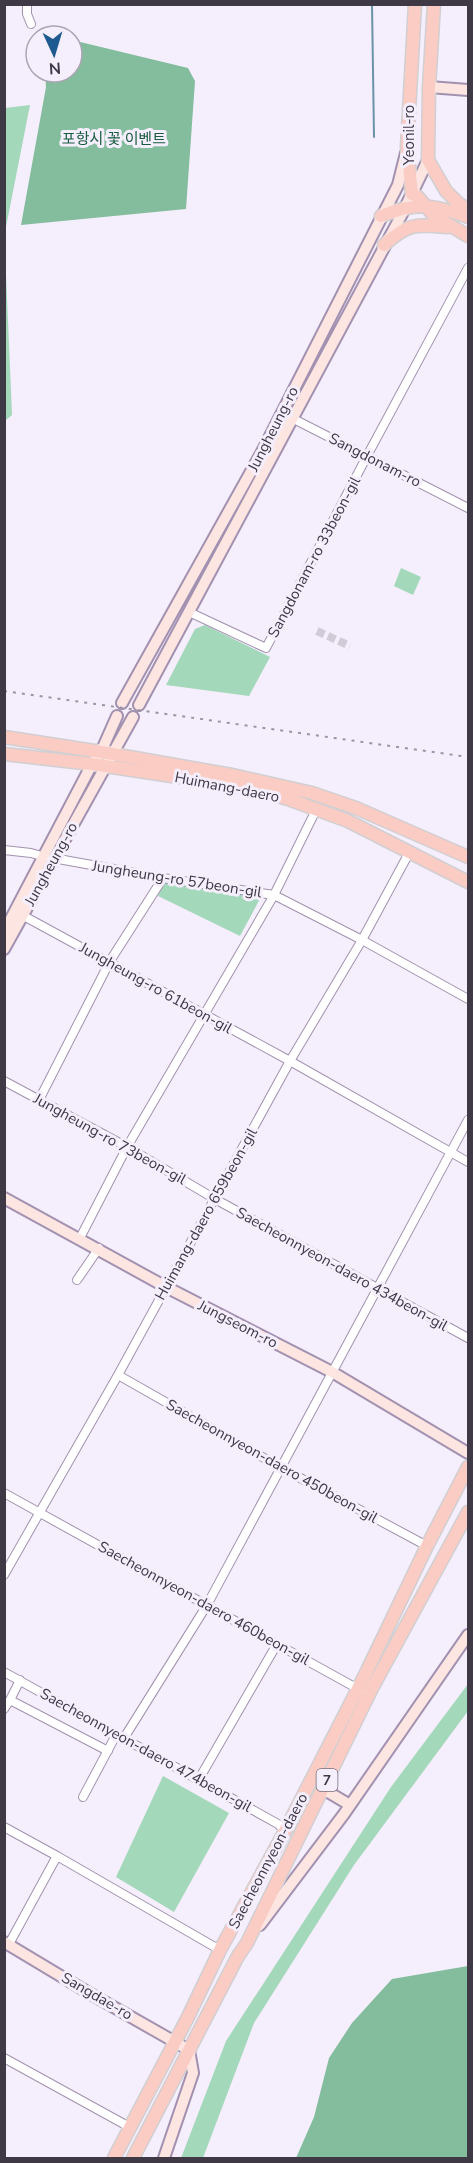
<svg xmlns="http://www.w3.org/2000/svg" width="473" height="2163" font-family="'Nunito Sans','Noto Sans KR',sans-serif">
	<rect width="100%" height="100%" fill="#f5eefc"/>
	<path fill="#a4d8bb" d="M30,105L7,222L5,232V108Z
		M5,250L12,415L5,421H4Z
		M401,568L421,577L413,595L394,586Z
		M205,625L270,657L249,696L166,685L195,629Z
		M164,882L262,895L240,936L158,896Z
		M468,1684V1711L354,1865L254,2023L203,2158H181L226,2041L391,1787Z
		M163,1776L229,1813L174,1912L116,1877Z"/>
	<path fill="#84bd9e" d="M72,40L188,68L195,81L186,209L21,225L46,87L45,72H72Z
		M468,1966V2158H296L314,2117L329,2058L352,2023L392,1979Z"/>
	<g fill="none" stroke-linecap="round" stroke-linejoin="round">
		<path stroke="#6994a8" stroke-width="2" d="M372,4L374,137"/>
		<path stroke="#d1cad7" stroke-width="8" stroke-dasharray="8 4" stroke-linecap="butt" d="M317,631L350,646"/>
		<defs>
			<path id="street" d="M27,4V14L31,24
				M282,413L468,508
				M189,612L266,648L367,456L468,268
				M4,850L31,853L45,857
				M53,858L163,878L274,895L362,940L468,999
				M22,915L290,1061L468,1162
				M4,1081L127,1147L215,1199L468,1338
				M39,1100L110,961L163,878
				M80,1238L127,1147L274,895L316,810
				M77,1280L99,1248
				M118,1375L278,1466L427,1546
				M4,1493L360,1690
				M4,1575L118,1375L290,1061L362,940L409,853
				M4,1672L278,1824L285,1831
				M10,1700L20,1680
				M4,1709L10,1700L108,1751
				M124,1738L207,1605L468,1120
				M199,1779L277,1644
				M83,1797L116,1735
				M4,1827L57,1856L220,1950
				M9,1944L57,1856
				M4,2058L124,2124L130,2130"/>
			<path id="secondary" d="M429,87L468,90
				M122,703L263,450L398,185L406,153
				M139,705L402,214L428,160
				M4,932L92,764L101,752L117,716
				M4,949L133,717
				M4,1198L166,1287L332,1372L468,1453
				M323,1789L350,1805
				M260,1925L344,1814L468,1635
				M4,1942L89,1993L189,2050L193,2073L164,2158"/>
			<path id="primary" d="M415,4L407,147L412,194L418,197L434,216L468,236
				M434,4L429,87L428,160L446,191L458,203L468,210
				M381,216C417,202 432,204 468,217
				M384,245C408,223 416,224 448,227
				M4,737L101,752L232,775L312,793L356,808L468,857
				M4,754L92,764L252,788L288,799L348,821L468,882
				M114,2158L188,2017L220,1950L285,1831L364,1677L427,1546L468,1467
				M133,2158L238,1956L247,1943L371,1690L468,1512"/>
		</defs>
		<use href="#street" stroke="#a291b0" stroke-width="10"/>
		<use href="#secondary" stroke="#a291b0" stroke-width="14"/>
		<use href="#primary" stroke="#d1cfd2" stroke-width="15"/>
		<use href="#street" stroke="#fff" stroke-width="8"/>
		<use href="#secondary" stroke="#fde6e2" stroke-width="10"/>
		<use href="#primary" stroke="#fbccc4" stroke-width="12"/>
		<path stroke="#9b94a2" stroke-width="2" stroke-dasharray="3 6" stroke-linecap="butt" d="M4,691L468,757"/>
	</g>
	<g text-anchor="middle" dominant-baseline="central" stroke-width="6" stroke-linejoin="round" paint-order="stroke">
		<rect fill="#f5eefc" stroke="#766f7c" stroke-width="1.5" x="316.5" y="1769" width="21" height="22" rx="4.5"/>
		<g font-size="14" font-weight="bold" fill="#3f3845">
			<text x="327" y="1780">7</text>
		</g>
		<g font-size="15" fill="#3f3845" stroke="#f5eefc">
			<text transform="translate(409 135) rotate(-90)">Yeonil-ro</text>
			<text transform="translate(273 429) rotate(-63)">Jungheung-ro</text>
			<text transform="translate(375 460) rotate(27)">Sangdonam-ro</text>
			<text transform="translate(314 557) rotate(-62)">Sangdonam-ro 33beon-gil</text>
			<text transform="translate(227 787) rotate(11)">Huimang-daero</text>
			<text transform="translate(51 864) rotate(-61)">Jungheung-ro</text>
			<text transform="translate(177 879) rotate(9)">Jungheung-ro 57beon-gil</text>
			<text transform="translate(156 988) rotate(29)">Jungheung-ro 61beon-gil</text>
			<text transform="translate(110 1139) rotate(29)">Jungheung-ro 73beon-gil</text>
			<text transform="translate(206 1214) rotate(-61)">Huimang-daero 659beon-gil</text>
			<text transform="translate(342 1269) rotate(29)">Saecheonnyeon-daero 434beon-gil</text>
			<text transform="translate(238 1324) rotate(27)">Jungseom-ro</text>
			<text transform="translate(272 1461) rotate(29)">Saecheonnyeon-daero 450beon-gil</text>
			<text transform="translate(204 1603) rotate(29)">Saecheonnyeon-daero 460beon-gil</text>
			<text transform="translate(146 1750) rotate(29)">Saecheonnyeon-daero 474beon-gil</text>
			<text transform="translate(268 1861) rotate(-62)">Saecheonnyeon-daero</text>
			<text transform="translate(97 1996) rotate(30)">Sangdae-ro</text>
		</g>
		<g font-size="15" fill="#185b3e" stroke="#f5eefc">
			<text x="114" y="139">포항시 꽃 이벤트</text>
		</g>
	</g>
	<rect width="473" height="2163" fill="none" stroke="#3f3845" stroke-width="12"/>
	<g transform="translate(54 54) rotate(176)"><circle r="28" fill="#f5eefc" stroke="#aca5b3" stroke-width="1.5"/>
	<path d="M0-4.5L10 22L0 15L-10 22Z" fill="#1e5a90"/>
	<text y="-9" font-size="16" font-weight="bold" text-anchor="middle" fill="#3f3845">N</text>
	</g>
</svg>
